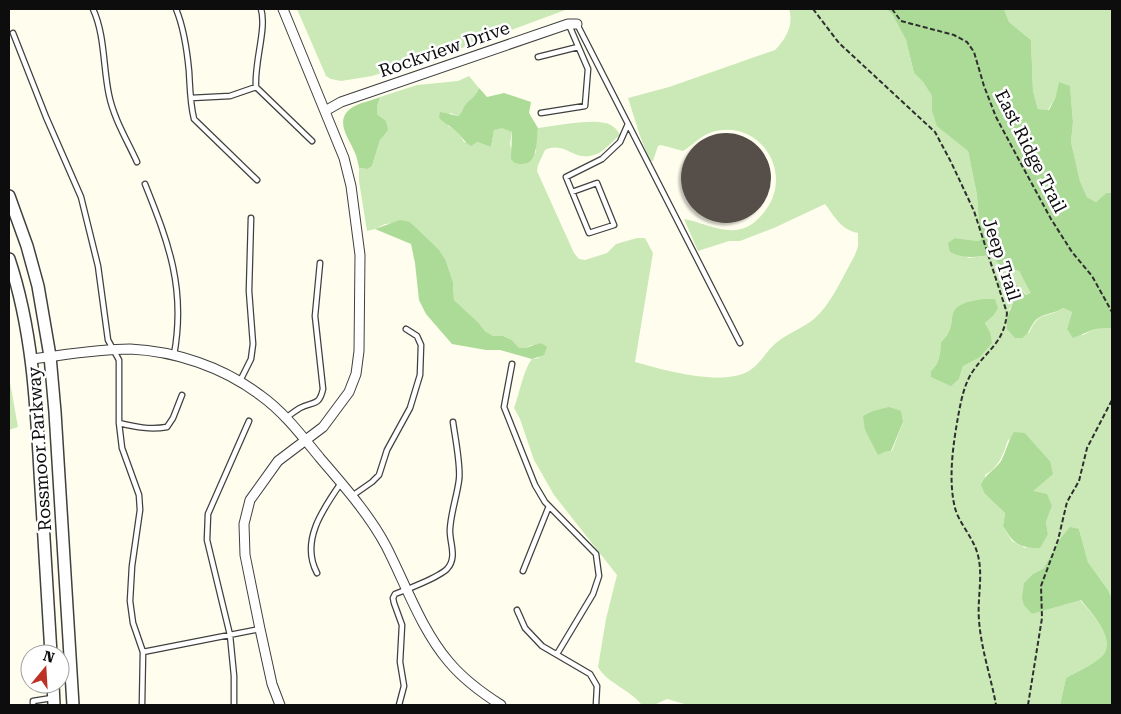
<svg xmlns="http://www.w3.org/2000/svg" width="1121" height="714" font-family="'Roboto Serif',serif">
	<defs>
		<filter id="shadow"><feDropShadow dx="-2.5" dy="2.5" stdDeviation="1" flood-color="#0004"/></filter>
	</defs>
	<rect width="100%" height="100%" fill="#fffeee"/>
	<path fill="#cbe9b7" fill-rule="evenodd" d="M297,9H568L468,46L372,76L341,81L331,79L326,76Z
		M789,9H886L892,14L906,40L914,73L923,82L932,96V111L951,136L968,151L977,195L979,225L984,238L978,241L955,238L968,258L992,255L1011,268L1019,271L1032,293L1027,295L1015,283H996L1013,304L1009,310L1029,333C1040,309 1045,320 1063,308L1072,312L1067,329L1083,335L1095,329L1112,328V599L1108,590L1088,562L1079,529L1044,568L1033,574L1032,614L1080,600C1090,611 1113,635 1105,652C1101,661 1075,673 1066,678L1060,705H688L667,699L654,705L641,704C629,689 607,683 598,667L606,619L617,575L554,495L534,460L520,419L514,408C519,395 524,368 532,359L539,358L532,345L525,348H519L512,340L503,336H493L485,331L478,322L454,300L453,282L446,261L410,222L385,224L375,229L367,231L359,181V168L368,169L372,166L380,140L387,130L386,121L377,114V107L380,97L417,85L458,81L469,76L479,88C475,98 470,98 465,105C462,109 463,112 458,116L450,113L448,126L458,131L464,142H477L491,147L494,130L502,127L512,132L510,144L515,163L525,164L536,152V141L538,128C556,126 588,119 605,123C612,124 617,129 620,135C614,140 606,149 599,153C574,165 567,140 545,150L538,165L537,171L574,253L579,259L585,260L607,253L616,244L637,238H645L653,253L635,362C664,370 719,386 747,372C760,365 766,351 776,343C790,331 808,327 820,313C835,296 844,274 855,255L858,246V233C841,230 835,217 825,204L774,228L740,241H729L698,251L684,219C703,222 722,234 741,229C751,227 759,219 765,211C795,172 759,118 712,132C700,136 693,145 683,151L661,145L658,146L653,161H650L640,136L628,98L669,87L775,50C786,39 794,25 789,9ZM983,299L993,316L985,323L990,332L963,366L959,379L931,371C940,363 940,354 941,342C964,322 935,305 983,299ZM903,422L892,451L884,452L872,441L865,430ZM1025,433L1050,461L1032,491L1052,506L1046,522L1048,534L1025,548L1012,541L1003,526L1005,513L985,494V475C999,467 1003,455 1008,440Z
		M1004,9H1112V193H1106L1096,202L1087,197L1080,181L1071,142L1073,122L1070,87L1056,96L1048,110L1038,109L1033,91L1031,40L1009,22Z
		M9,377L18,427L9,430Z"/>
	<path fill="#acda97" d="M886,9H1004L1009,22L1031,40L1033,91L1038,109L1049,110L1056,96L1059,82L1070,86L1073,122L1071,142L1080,181L1087,197L1096,202L1106,193H1112V328L1095,329L1073,338L1067,329L1072,312L1063,308C1054,314 1045,313 1037,319C1030,325 1031,332 1022,338H1015L1007,329V318L1013,303L996,283L1003,277L1015,283L1026,295L1031,293L1019,271L1000,265L991,255C976,257 964,259 950,252L948,243L955,238L978,241L983,238L979,225L977,195L968,151L937,126L932,111V96L923,82L914,73L906,40L892,14Z
		M479,88L487,97L504,93L531,102L529,113L538,128C536,139 539,165 521,164C516,164 514,163 511,159L512,132L502,128L494,130L491,147L477,142L471,146C463,141 462,136 456,131C450,126 444,123 439,118L440,112L458,116C463,112 462,109 465,105C470,98 475,98 479,88Z
		M380,97L377,107V114L386,121L388,130L380,140L372,166L368,169L359,168C358,163 357,157 355,153C350,140 334,122 350,109C357,103 371,101 380,97Z
		M400,220L410,222L439,250L446,261L453,282L454,300L478,322L485,331L493,336H503L512,340L519,348H525L541,343L547,347L544,355L532,359L500,350H486L452,344L426,314L419,300L415,263L411,244L375,229Z
		M983,299H995L998,308L993,316L985,323L990,332L992,343L980,357L963,366L959,379L951,386L931,377V371C940,363 940,354 941,342C964,322 935,305 983,299Z
		M889,407L901,411L903,422L891,451L884,452L878,455L865,430L863,416L873,411Z
		M1014,432L1025,433L1050,461L1053,474L1033,491L1047,494L1052,506L1046,522L1048,534L1040,548C1018,548 1014,544 1003,526L1005,513L985,494L981,485C986,473 994,471 1001,461C1006,452 1008,441 1014,432Z
		M1070,527L1079,529L1088,562L1108,590L1112,599V702L1111,705H1060L1066,678C1075,673 1101,661 1105,652C1113,635 1090,611 1081,600L1032,614L1024,605L1022,598L1024,583L1033,574L1044,568L1061,538Z"/>
	<path fill="#56504a" filter="url(#shadow)" d="M681 178a45 45 0 1 1 90 0a45 45 0 1 1-90 0Z"/>
	<g fill="none" stroke-linecap="round" stroke-linejoin="round">
		<defs>
			<path id="service" d="M93,9C105,35 103,67 109,95C114,119 127,140 137,162
				M176,9C184,28 187,50 189,71C190,87 190,103 194,119L257,180
				M261,9C267,28 254,63 256,87L312,141
				M577,24L740,343
				M13,33L46,117L81,197L98,266L108,340L119,360V423L122,448L139,495L140,510L132,566L130,601L133,623L143,652L142,705
				M538,57L578,47
				M191,98L230,96L256,87
				M541,113L585,106L588,69L569,25
				M145,184C169,244 186,289 174,355
				M572,192L597,183L614,225L589,233L566,177L602,159L620,142L628,124
				M512,364L504,407L535,485L545,502L596,554L599,576L593,594L557,654
				M240,381L251,359L253,344L249,291L251,218
				M286,418C291,414 295,411 300,408C313,401 319,407 323,389L315,316L320,263
				M119,423C136,427 150,430 167,427L173,418L182,395
				M352,496L372,482L379,475L387,450L410,408L420,375L421,345L417,336L406,329
				M523,571L549,506
				M317,573C300,541 323,509 341,483
				M517,610L525,628L542,646L590,674L597,686L596,705
				M143,652L260,629
				M33,705V701L52,698
				M234,705V676L230,635L207,540L208,514L249,421
				M399,705L404,686L400,662L402,625L394,603L393,598L395,594C406,590 439,577 447,569C458,557 449,542 450,529C451,512 457,496 459,480C461,466 455,437 453,422"/>
			<path id="minor" d="M325,111L341,102L568,24H577
				M32,359C64,355 97,349 130,349C175,351 223,367 260,395C284,412 302,436 320,458C343,485 369,514 386,546C406,585 421,629 449,662C464,680 482,693 501,705
				M280,705L272,684L260,629L245,555L244,524L250,500L278,461L323,427L349,392L356,374L359,351L360,255L351,186L344,158L283,9"/>
			<path id="tertiary" d="M9,196L27,246L38,286L50,356L55,412L73,705
				M9,259C32,328 36,400 40,472C44,533 47,593 51,654
				M53,684L54,705"/>
		</defs>
		<use href="#service" stroke="#404040" stroke-width="7"/>
		<use href="#minor" stroke="#404040" stroke-width="11"/>
		<use href="#tertiary" stroke="#404040" stroke-width="14"/>
		<path stroke="#2f2f2f" stroke-width="2" stroke-dasharray="5 2.5" stroke-linecap="butt" d="M813,9L839,43L935,132L951,162L974,211L1007,313C1004,343 988,349 973,371C964,384 961,401 958,417C953,445 948,480 955,508C959,523 972,536 977,552C984,574 977,597 979,620C981,649 991,677 996,705
			M892,9L901,21L954,35L967,42L974,52L984,86L996,117L1019,160L1051,219L1072,252L1092,276L1112,312
			M1028,705L1042,618L1041,586L1058,540L1067,502L1079,481L1087,448L1112,400"/>
		<use href="#service" stroke="#fff" stroke-width="4.5"/>
		<use href="#minor" stroke="#fff" stroke-width="9"/>
		<use href="#tertiary" stroke="#fff" stroke-width="11"/>
	</g>
	<g text-anchor="middle" dominant-baseline="central" stroke-width="5" stroke-linejoin="round" paint-order="stroke">
		<g font-size="18" fill="#0d0d0d" stroke="#fff">
			<text transform="translate(444 49) rotate(-19)">Rockview Drive</text>
			<text transform="translate(1031 151) rotate(63)">East Ridge Trail</text>
			<text transform="translate(1002 259) rotate(72)">Jeep Trail</text>
			<text transform="translate(39 449) rotate(-94)">Rossmoor Parkway</text>
		</g>
	</g>
	<rect width="1121" height="714" fill="none" stroke="#0d0d0d" stroke-width="20"/>
	<g transform="translate(45 669) rotate(18)"><circle r="24" fill="#ffffff" stroke="#9e9e9e"/>
	<path d="M0-4L9 19L0 12L-9 19Z" fill="#be3225"/>
	<text y="-8" font-size="14" font-weight="bold" text-anchor="middle" fill="#0d0d0d">N</text>
	</g>
</svg>
